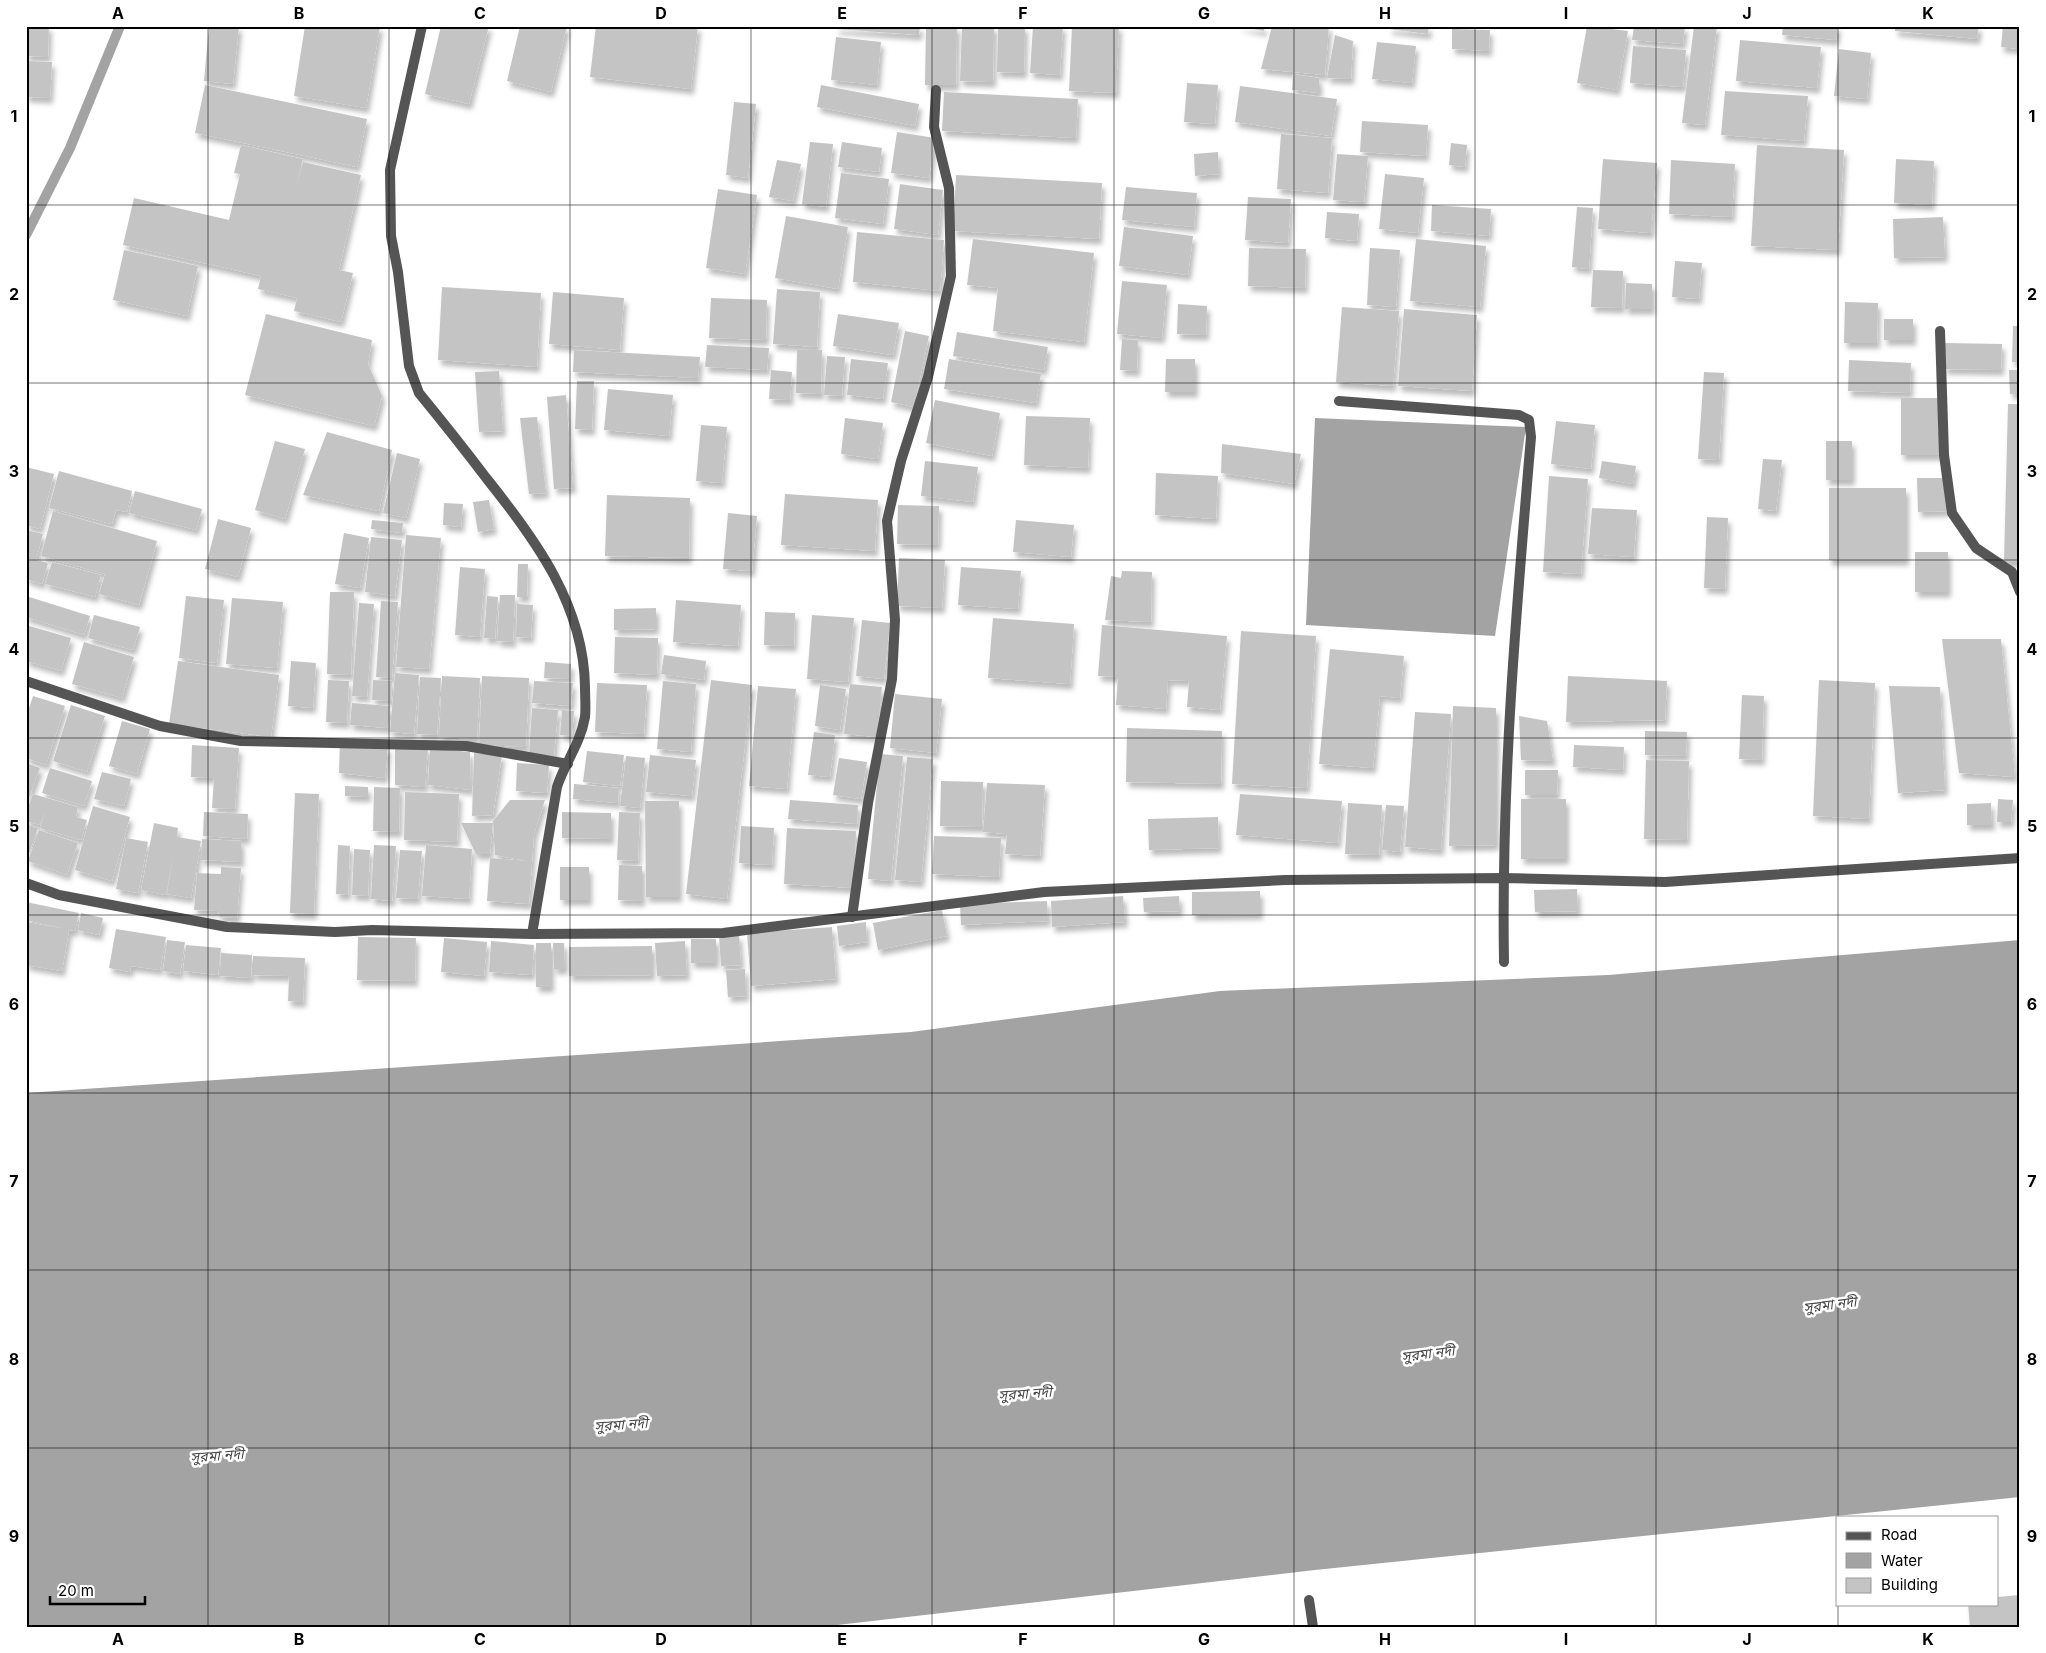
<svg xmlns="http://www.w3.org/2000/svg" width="2046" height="1653" font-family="Inter,'Noto Sans Bengali',sans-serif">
	<defs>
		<filter id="shadow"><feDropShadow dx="3" dy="5.5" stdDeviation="2.5" flood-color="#0004"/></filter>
	</defs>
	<rect width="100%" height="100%" fill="#fff"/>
	<path fill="#a3a3a3" d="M1315,418L1526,427L1495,636L1306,625Z
		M2020,940V1497L1315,1570L820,1627H26V1093L911,1032L1220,991L1608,975Z"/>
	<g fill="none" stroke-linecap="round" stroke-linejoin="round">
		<path stroke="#a3a3a3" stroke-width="10" d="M26,235L70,148L120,26"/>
	</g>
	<path fill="#c4c4c4" filter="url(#shadow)" d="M26,26H49L48,57L26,56Z
		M209,26H239L233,84L204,81Z
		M305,26H380L366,108L294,96Z
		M441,26H489L469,104L425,94Z
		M520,26H567L551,92L507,81Z
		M596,26H698L691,89L590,77Z
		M836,26H920L919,35L836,29Z
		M926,26H957L956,85H925Z
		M962,26H994L993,82L960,81Z
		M998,26H1025L1024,73L997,72Z
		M1033,26H1063L1060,75L1030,73Z
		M1072,26H1119L1116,93L1069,91Z
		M1237,26H1264V31Z
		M1272,26H1329L1325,75L1261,69Z
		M1389,26H1429L1428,34L1389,29Z
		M1587,26L1628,31L1617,90L1577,83Z
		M1634,26H1685L1683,44L1632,40Z
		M1694,26H1717L1705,125L1682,123Z
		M1783,26H1838L1836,40L1782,35Z
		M1895,26H1979L1977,39L1895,31Z
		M2003,26H2020V49L2001,47Z
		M1452,29L1490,30L1489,51L1452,49Z
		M1335,35L1353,41L1351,79L1327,78Z
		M836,37L881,42L877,85L831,80Z
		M1740,40L1821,47L1817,88L1736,81Z
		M1377,42L1416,46L1412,83L1372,79Z
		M1633,46L1686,50L1683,87L1630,83Z
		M1839,49L1871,53L1867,99L1834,96Z
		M26,61L52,62L50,98L26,97Z
		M1293,74L1319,78V93L1292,90Z
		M1187,83L1218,85L1215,124L1184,122Z
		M205,85L367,119L357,167L195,133Z
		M821,85L919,104L915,126L817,107Z
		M1240,86L1337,99L1331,136L1235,122Z
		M1725,91L1808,96L1804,141L1721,135Z
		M944,92L1078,99L1076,138L942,131Z
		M734,102L756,104L748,178L726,175Z
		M1362,121L1428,125L1426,156L1360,152Z
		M897,132L935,138L929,178L891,173Z
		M1281,134L1332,138L1328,193L1277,189Z
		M810,142L833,144L826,207L802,204Z
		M842,142L882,148L879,172L838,167Z
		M1451,143L1467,145L1465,167L1449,165Z
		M241,145L303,159L296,187L303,162L361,175L339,270L353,273L341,322L294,311L297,298L258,289L261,276L123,245L134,198L229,220L240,174L234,173Z
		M1757,145L1844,150L1838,250L1751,246Z
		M1218,152L1219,174L1195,176L1194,154Z
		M1337,154L1368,156L1364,202L1333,200Z
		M1603,159L1657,163L1651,233L1598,229Z
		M1896,159L1934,161L1932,205L1894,203Z
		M777,160L801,164L793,201L769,197Z
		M1671,160L1735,164L1732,217L1669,214Z
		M841,173L889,179L883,224L835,218Z
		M1385,174L1424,178L1418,233L1379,229Z
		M956,175L1102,183L1099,239L953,231Z
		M900,184L943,190L938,235L894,229Z
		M1126,187L1197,193L1194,227L1122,220Z
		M718,189L757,195L745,274L706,268Z
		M1248,197L1291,199L1288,243L1245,240Z
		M1432,205L1491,209L1489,236L1431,231Z
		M1577,207L1593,208L1589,269L1572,267Z
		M1327,212L1359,214L1357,241L1325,238Z
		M786,216L848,227L838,289L775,278Z
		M1943,217L1945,257L1894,258L1893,219Z
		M1124,227L1193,236L1188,275L1119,266Z
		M857,232L944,240L940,291L853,282Z
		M973,239L1094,253L1084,342L993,331L998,288L967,285Z
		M1416,239L1486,246L1480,307L1410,301Z
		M1249,248L1306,249L1305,288L1248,286Z
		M1370,248L1400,250L1396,307L1367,305Z
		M124,250L198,266L187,316L113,300Z
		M1675,261L1702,263L1699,299L1672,297Z
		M1593,270L1623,271L1622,308L1591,307Z
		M1122,281L1167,285L1162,338L1117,334Z
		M1626,283L1652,284V309H1625Z
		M442,287L541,293L537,367L438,360Z
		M777,289L820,292L817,347L773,344Z
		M553,292L624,298L620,350L549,344Z
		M711,298L767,300L766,340L709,338Z
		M1845,302L1878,303L1877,343H1844Z
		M1178,304L1207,306L1206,335L1177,334Z
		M1342,307L1399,311L1393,386L1336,382Z
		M1404,309L1477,315L1472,391L1398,386Z
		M266,314L372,340L368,364L382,396L374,426L245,395Z
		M838,314L899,323L893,355L833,346Z
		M1884,319H1913V340H1884Z
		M2013,326H2020V362H2012Z
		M905,331L929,336L914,407L891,402Z
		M957,332L1048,347L1044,370L953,356Z
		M1122,339L1138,340L1137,371L1120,370Z
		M1945,343L2002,344L2001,370L1944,369Z
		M707,345L769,348L767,370L705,367Z
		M574,350L700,357L698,378L573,372Z
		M797,350H822L821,394L796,393Z
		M827,356L845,357L842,396L824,395Z
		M851,359L888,363L883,399L847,395Z
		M949,359L1041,374L1036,403L944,389Z
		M1166,359H1195V392H1165Z
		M1849,360L1911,363L1910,393L1848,391Z
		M771,370L792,372L790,400L769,399Z
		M2009,370H2020V394H2010Z
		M499,371L503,431L479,432L475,372Z
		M1704,372L1724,373L1719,460L1698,459Z
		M577,381H594L592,430L575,429Z
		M608,389L673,395L669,436L604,430Z
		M566,395L573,488L554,489L547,397Z
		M1901,398H1941V455H1901Z
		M935,400L1000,413L992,456L926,443Z
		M2008,404H2020V562H2004Z
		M1026,416L1090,418L1088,468L1024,465Z
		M537,417L546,493L529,494L520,418Z
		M845,418L883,423L878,459L841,454Z
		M1556,421L1595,425L1591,469L1551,464Z
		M701,425L727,427L722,483L696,481Z
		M327,432L392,450L379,511L303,495Z
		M275,441L305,449L285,519L255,510Z
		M1826,441H1852V480H1826Z
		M1222,444L1301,454L1294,484L1221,473Z
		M397,453L420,459L406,518L383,513Z
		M1763,459L1782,460L1776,511L1758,509Z
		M925,461L978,467L973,502L921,496Z
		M1602,461L1636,466L1633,484L1599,478Z
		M26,467L54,474L40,529L26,525Z
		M59,471L132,491L127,512L116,510L112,524L49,508Z
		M1156,473L1218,476L1216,519L1155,515Z
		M1549,476L1588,479L1581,574L1543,572Z
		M1917,478H1946L1947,511L1918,512Z
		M1829,488H1906V560H1829Z
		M135,491L202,509L196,530L129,513Z
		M785,494L878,500L875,551L781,545Z
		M607,495L690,498L689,558L605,556Z
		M489,500L494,529L478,532L473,502Z
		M444,503L463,504L461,527L443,525Z
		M898,505L939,506L938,545L897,544Z
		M1592,508L1637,510L1634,557L1588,554Z
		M53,511L157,541L139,605L99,594L105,574L41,556Z
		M728,513L757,516L752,571L723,569Z
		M1707,517L1728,518L1725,589L1704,588Z
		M218,519L251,528L238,577L205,569Z
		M372,520L403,523L402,533L371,529Z
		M1016,520L1074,525L1071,557L1013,552Z
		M26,530L43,534L36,560L48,563L42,584L26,579Z
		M344,533L369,538L360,588L335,584Z
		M406,535L441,538L429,669L396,667Z
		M371,537L402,540L395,596L365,592Z
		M1915,552H1948V592H1915Z
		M899,558L945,560L942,608L897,606Z
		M52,562L101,575L95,597L45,584Z
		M518,564H528L527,597H517Z
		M460,567L485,569L480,637L455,635Z
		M961,567L1021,571L1018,609L958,605Z
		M1122,571L1152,572L1151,622L1105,620L1111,576L1121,578Z
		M330,592H354L351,675L327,674Z
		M500,595H515L513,642L497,641Z
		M26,596L90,616L84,635L26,617Z
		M186,596L224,600L217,663L179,658Z
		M487,596L498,597L495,639L484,638Z
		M232,598L283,602L277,668L226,664Z
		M676,600L741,605L738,646L673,642Z
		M381,601L398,602L392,678L376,677Z
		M359,603L374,604L367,697L352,696Z
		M517,604L533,605L531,638L516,637Z
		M656,608V629L614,630V609Z
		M765,612L795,613L794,646L764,645Z
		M94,615L140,627L133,650L88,638Z
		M812,615L854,618L848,682L807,679Z
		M993,618L1074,624L1070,684L988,678Z
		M862,620L890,623L884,679L856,676Z
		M26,625L71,638L61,671L26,661Z
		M1102,625L1227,636L1220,710L1187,707L1189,681L1168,680L1166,709L1116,705L1118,677L1098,676Z
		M1241,631L1316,636L1307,788L1232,784Z
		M615,637L658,638L657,675L614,673Z
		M1942,639H2001L2015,777L1959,773Z
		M84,642L134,657L122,698L72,684Z
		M1330,649L1404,656L1400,698L1380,696L1373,768L1319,764Z
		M664,655L706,661L704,680L661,674Z
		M178,661L279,675L271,737L169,724Z
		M291,661L316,663L313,708L288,706Z
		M545,662L571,664L570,679L544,678Z
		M395,673L419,675L414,734L390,732Z
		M442,676L480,678L477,739L439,737Z
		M482,676L529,678L526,747L479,745Z
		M1568,676L1667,681L1665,720L1566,722Z
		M420,677L441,678L437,735L417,734Z
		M328,680L349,681L347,723L326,722Z
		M373,680L392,681L391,701L372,700Z
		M711,680L752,685L727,899L686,894Z
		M1819,680L1875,683L1869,819L1813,816Z
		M534,681L573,683L571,706L532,703Z
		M663,681L696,684L691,752L657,749Z
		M597,683L647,685L644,734L595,732Z
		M850,684L882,687L877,737L844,734Z
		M820,685L846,689L840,730L815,726Z
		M758,686L796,689L787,789L749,786Z
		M1889,686L1940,687L1945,790L1898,793Z
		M895,694L942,699L936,753L890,748Z
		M1742,695L1764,696L1762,760L1739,759Z
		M33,696L65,706L46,765L26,758V717Z
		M352,703L390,706L388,728L350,725Z
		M71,705L105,716L87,772L53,761Z
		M1453,706L1496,708V845L1449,846Z
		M532,708L558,710L554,756L529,754Z
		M562,710L574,711L572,736L560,735Z
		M1415,712L1451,714L1441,850L1405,847Z
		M1519,716L1547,721L1553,761L1521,760Z
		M122,721L150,729L137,774L109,766Z
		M1127,728L1222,731L1221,784L1126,782Z
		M1645,731L1687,732L1686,756L1645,755Z
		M814,732L835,735L830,777L808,775Z
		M340,742L388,747L385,778L339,773Z
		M395,744L428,747L425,787L395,785Z
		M192,745L239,748L235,809L212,808L214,778L191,777Z
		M1574,745L1624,747L1623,770L1573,767Z
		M430,748L470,752L471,790L428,785Z
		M587,751L624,755L620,786L583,782Z
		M474,753L502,755L493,815L472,816Z
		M880,754L903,756L891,881L868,879Z
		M650,755L696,760L692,796L646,792Z
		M626,756L645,758L640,808L620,806Z
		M907,757L933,759L921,882L895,880Z
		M839,758L867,762L861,799L833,795Z
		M1646,760L1689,761L1687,840L1644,839Z
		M26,763L40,768L26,806Z
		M517,763L549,765L547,793L516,791Z
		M50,768L92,781L84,806L42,793Z
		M1525,770H1558L1557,795H1525Z
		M102,772L131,779L124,806L94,799Z
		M941,781L983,782L982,827L940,826Z
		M987,783L1045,785L1040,856L1005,854L1007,834L983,832Z
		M574,784L619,788L618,803L573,799Z
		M345,786L368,787V797L345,796Z
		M374,787L400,788L399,832L373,831Z
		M405,792L459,794L457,842L404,840Z
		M295,793L319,794L314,914L290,913Z
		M33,794L78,807L76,817L87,820L81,840L40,828L46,809L40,825L26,821V813Z
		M1240,794L1342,801L1338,843L1236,835Z
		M1521,799H1566V859H1521Z
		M1998,799L2013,800L2011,822H1997Z
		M510,800H545L534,834L529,904L487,901L490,858L527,861L495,855L493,821Z
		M790,800L858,805L857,824L788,819Z
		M645,801H679V897H646Z
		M1348,803L1382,805L1379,855L1345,854Z
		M1991,803L1992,825H1967V804Z
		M1386,805L1404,806L1400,852L1382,850Z
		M93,806L130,817L112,881L75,870Z
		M204,812L248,814L247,839L203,836Z
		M562,812L611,813V839L562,838Z
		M619,812L640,813L638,861L617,860Z
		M1218,817L1219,848L1149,850L1148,819Z
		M154,823L178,828L177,837L201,841L191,898L167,894L174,850L166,895L141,890Z
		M461,823H493L490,854H476Z
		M26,824L38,828L27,859H26Z
		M741,826L774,828L772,865L739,863Z
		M787,828L856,831L854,888L784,884Z
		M39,830L78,843L67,875L28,861Z
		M934,836L1001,838L999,877L932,874Z
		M126,838L148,842L138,893L116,889Z
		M202,839L241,841V862L201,860Z
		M338,845L350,846L348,895L336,894Z
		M374,845L396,846L392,901L371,899Z
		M426,845L472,849L469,899L422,896Z
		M354,849L370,850L368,896L352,895Z
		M400,850L422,851L418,899L396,898Z
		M619,865L642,866V901L618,900Z
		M221,867L241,868L237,918L220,917L218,911L194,910L197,873L221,874Z
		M560,867H589V900H560Z
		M1577,889L1578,911L1535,912L1534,890Z
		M1260,891V914L1192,915V892Z
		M1123,896L1125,922L1052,927L1051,901Z
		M1179,896L1180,911L1144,912L1143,898Z
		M1047,901L1048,921L961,925L960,904Z
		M26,902L79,913L75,931L69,930L62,971L26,965V922L66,929L26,920Z
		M942,910L947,936L878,950L873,923Z
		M81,913L103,918L99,935L78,930Z
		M866,922L867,942L839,946L837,926Z
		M832,927L836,979L751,986L747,933Z
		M116,929L166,937L160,970L131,966L130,972L109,968Z
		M739,935L741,965L721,966L719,936Z
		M358,937L416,938L415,981L357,980Z
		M444,938L487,942L484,976L441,972Z
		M691,939H716V963H691Z
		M167,940L185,942L180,974L163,971Z
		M491,941L534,945L532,975L489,972Z
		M685,941L687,975L657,976L655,943Z
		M536,943H551V987H536Z
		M553,943H564L565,969H554Z
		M186,945L221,948L218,975L183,971Z
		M652,946V975L569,976V947Z
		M221,953L252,955L251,978L220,976Z
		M253,956L305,958L303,1002L288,1001L289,976L253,975Z
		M745,969L746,996L728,997L726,970Z
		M2020,1595V1627H1970L1968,1604H1997V1597Z"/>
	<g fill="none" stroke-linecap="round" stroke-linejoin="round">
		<path stroke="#555" stroke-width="10" d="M422,26L390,170L391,236L398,272L409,366L419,393C442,421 465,450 487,479C536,540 584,606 585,687C585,697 586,708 585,717C580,745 565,762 557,787L532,934
			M1940,331L1944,455L1952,513L1976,548L2012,572L2020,592
			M1339,401L1519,415L1529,420L1531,437C1516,612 1501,787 1504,962
			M26,681L160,726L241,741L466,746L568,764
			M852,917L868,803L892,679L895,620L887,521L901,461L928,377L951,276L949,188L934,127L936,90
			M1309,1600L1313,1627"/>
		<path stroke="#555" stroke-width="10" d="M26,883L59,895L227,927L335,932L372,930L532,934L723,933L1044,892L1285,880L1503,878L1665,882L2020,858"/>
	</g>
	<path fill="none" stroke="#000" stroke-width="1" stroke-opacity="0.55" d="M208,26V1627M389,26V1627M570,26V1627M751,26V1627M932,26V1627M1114,26V1627M1294,26V1627M1475,26V1627M1656,26V1627M1838,26V1517M26,205H2020M26,383H2020M26,560H2020M26,738H2020M26,915H2020M26,1093H2020M26,1270H2020M26,1448H2020M1838,1604V1627"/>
	<g text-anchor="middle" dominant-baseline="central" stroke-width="5" stroke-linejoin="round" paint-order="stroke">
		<g font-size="14" font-style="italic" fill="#444" stroke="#fff">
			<text transform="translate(1830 1304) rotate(-7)">সুরমা নদী</text>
			<text transform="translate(1428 1353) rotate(-7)">সুরমা নদী</text>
			<text transform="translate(1025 1393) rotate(-4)">সুরমা নদী</text>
			<text transform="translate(621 1424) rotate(-4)">সুরমা নদী</text>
			<text transform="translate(217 1455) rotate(-4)">সুরমা নদী</text>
		</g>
	</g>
	<rect width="2046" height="1653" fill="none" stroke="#ffffff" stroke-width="55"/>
	<rect x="1836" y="1516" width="162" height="90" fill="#ffffff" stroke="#999999"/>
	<rect x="1846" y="1532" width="25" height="8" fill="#555555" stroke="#999999"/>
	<text x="1881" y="1540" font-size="15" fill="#000000">Road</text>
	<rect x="1846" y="1553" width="25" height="15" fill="#a3a3a3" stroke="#999999"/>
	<text x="1881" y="1566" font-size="15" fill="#000000">Water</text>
	<rect x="1846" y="1578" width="25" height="15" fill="#c4c4c4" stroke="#999999"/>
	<text x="1881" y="1590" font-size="15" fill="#000000">Building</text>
	<path d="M50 1596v8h95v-8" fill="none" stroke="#000000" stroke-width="2.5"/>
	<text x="58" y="1596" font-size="15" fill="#000000" stroke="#ffffff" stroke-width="4" paint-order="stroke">20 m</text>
	<rect x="28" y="28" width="1990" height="1598" fill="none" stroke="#000" stroke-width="2"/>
	<g font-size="16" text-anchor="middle" font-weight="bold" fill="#000">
		<text x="118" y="19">A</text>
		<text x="299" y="19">B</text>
		<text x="480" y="19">C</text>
		<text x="661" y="19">D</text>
		<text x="842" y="19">E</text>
		<text x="1023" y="19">F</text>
		<text x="1204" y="19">G</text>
		<text x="1385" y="19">H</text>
		<text x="1566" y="19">I</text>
		<text x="1747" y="19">J</text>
		<text x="1928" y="19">K</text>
		<text x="14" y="122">1</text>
		<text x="2032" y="122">1</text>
		<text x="14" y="300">2</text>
		<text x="2032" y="300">2</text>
		<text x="14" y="477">3</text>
		<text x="2032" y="477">3</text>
		<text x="14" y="655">4</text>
		<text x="2032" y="655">4</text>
		<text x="14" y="832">5</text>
		<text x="2032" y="832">5</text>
		<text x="14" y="1010">6</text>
		<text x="2032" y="1010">6</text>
		<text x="14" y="1187">7</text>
		<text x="2032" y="1187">7</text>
		<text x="14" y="1365">8</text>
		<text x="2032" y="1365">8</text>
		<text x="14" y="1542">9</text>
		<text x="2032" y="1542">9</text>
		<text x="118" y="1645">A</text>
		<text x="299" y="1645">B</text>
		<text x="480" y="1645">C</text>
		<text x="661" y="1645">D</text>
		<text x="842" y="1645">E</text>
		<text x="1023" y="1645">F</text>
		<text x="1204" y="1645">G</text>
		<text x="1385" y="1645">H</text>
		<text x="1566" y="1645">I</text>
		<text x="1747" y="1645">J</text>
		<text x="1928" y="1645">K</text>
	</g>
</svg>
